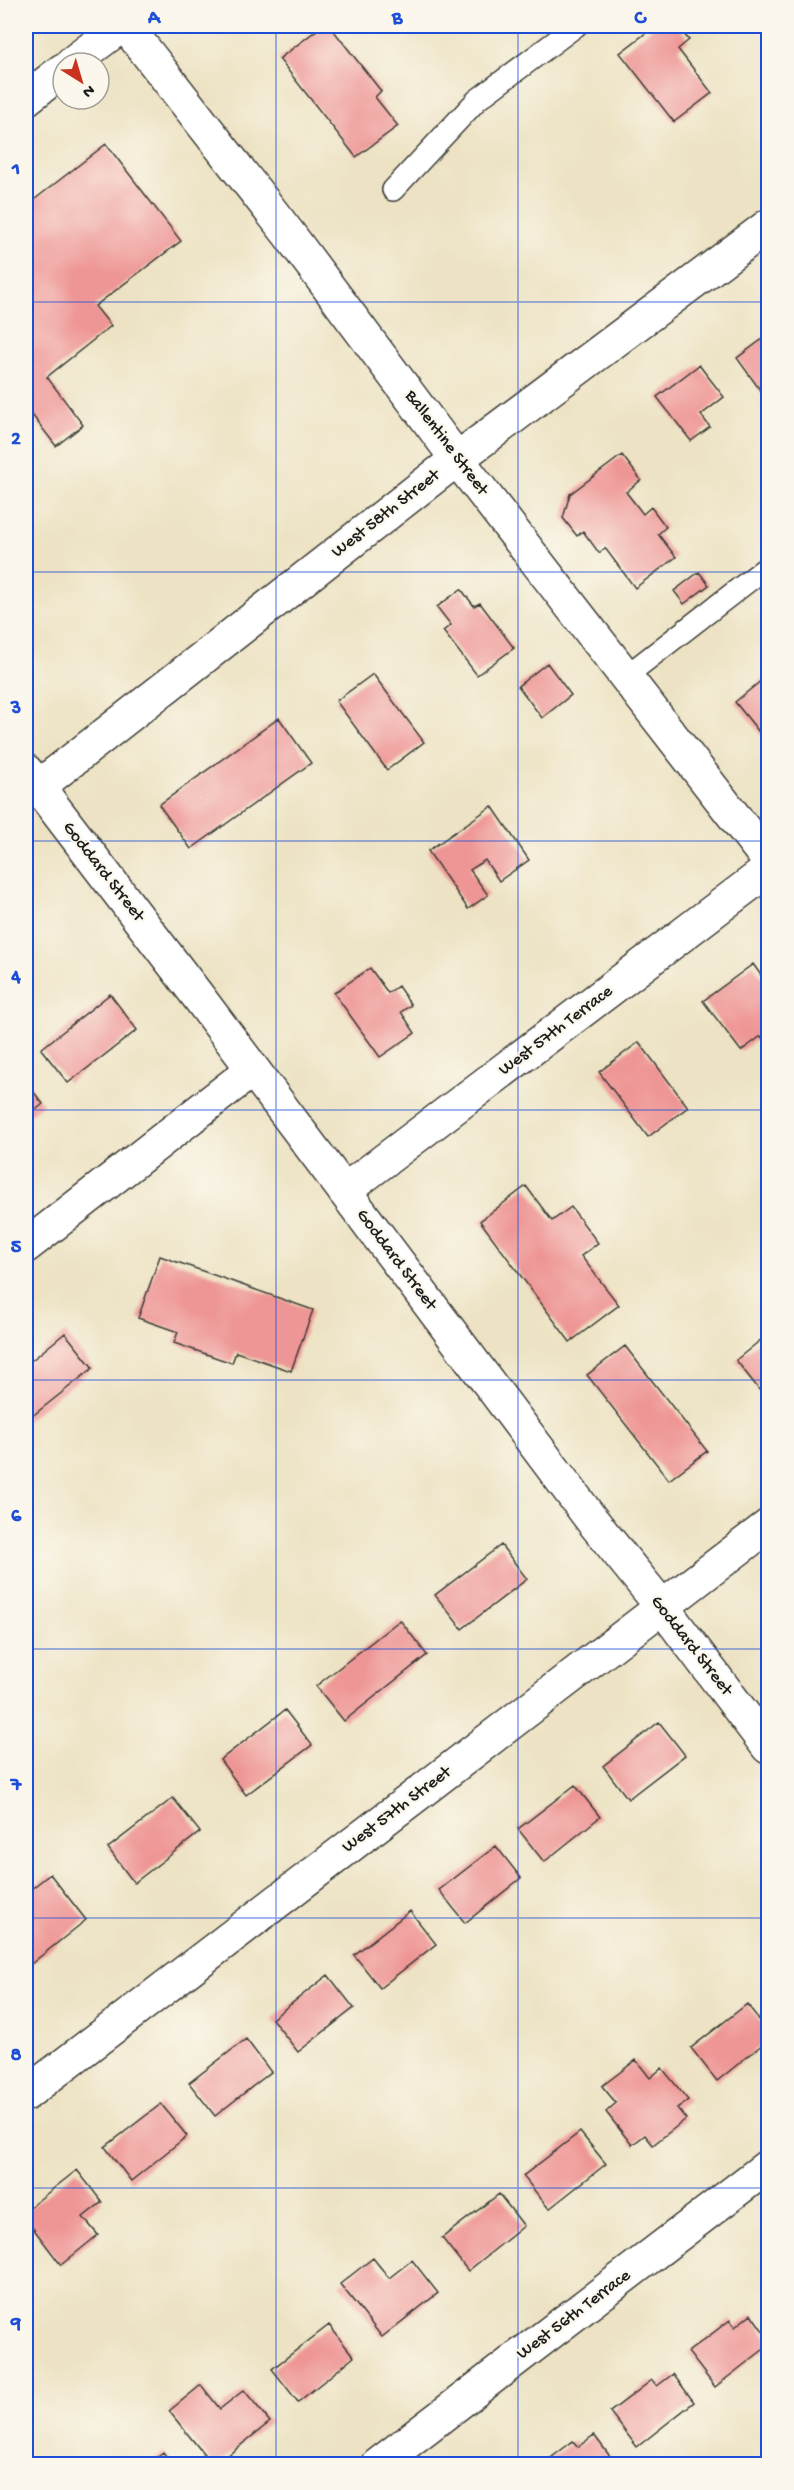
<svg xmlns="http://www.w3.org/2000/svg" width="794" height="2490" font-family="'Gochi Hand',sans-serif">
	<rect width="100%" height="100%" fill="#fbf7ec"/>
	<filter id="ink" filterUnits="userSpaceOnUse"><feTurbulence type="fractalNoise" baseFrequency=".0167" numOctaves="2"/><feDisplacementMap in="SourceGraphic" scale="12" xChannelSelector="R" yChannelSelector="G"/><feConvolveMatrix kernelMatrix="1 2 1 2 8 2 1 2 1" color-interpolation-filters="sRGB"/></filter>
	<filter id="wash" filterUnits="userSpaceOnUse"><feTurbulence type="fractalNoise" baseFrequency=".008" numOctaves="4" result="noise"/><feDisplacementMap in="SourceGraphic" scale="24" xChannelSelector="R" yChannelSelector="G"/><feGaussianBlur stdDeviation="1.35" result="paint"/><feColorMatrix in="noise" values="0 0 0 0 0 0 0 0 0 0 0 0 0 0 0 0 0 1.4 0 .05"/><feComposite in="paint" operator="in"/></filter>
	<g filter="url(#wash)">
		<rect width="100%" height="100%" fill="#ede3c4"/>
		<g id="blocks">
			<path fill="#ee9695" d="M322,26H330L381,91L375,97L398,126L356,157L279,59Z
				M655,26H677L689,40L678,49L712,93L674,122L620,53Z
				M106,144L181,241L95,306L111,326L47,377L83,425L56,446L26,407V206Z
				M768,335V401L737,358Z
				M699,365L724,397L701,415L710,427L691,441L657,397Z
				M622,455L641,480L626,492L643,514L651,507L666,527L658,534L676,557L635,588L605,548L599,553L583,531L577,536L563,518L570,494Z
				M699,572L709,585L684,604L674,591Z
				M461,589L474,606L480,603L514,648L477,675L443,631L451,625L437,607Z
				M547,663L571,695L542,718L518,686Z
				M373,674L424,742L387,770L336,701Z
				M768,675V743L735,702Z
				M279,718L311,763L191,849L159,805Z
				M492,806L529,860L499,881L485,860L470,870L488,895L468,909L428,851Z
				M753,964L768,985V1046L761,1036L741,1051L703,1001Z
				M370,968L388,993L398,986L411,1005L401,1012L415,1033L380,1057L334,993Z
				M110,994L137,1030L68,1083L41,1049Z
				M639,1042L688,1107L648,1137L599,1072Z
				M26,1082L43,1104L26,1118Z
				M526,1186L552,1221L571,1207L598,1243L581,1256L619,1305L570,1342L480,1221Z
				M160,1256L313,1310L291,1371L236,1352L232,1363L174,1343L178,1332L138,1318Z
				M65,1333L93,1368L26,1421V1365Z
				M768,1334V1401L736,1360Z
				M625,1346L707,1451L669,1480L587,1375Z
				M501,1545L527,1579L462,1629L435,1595Z
				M400,1620L427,1655L344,1721L316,1686Z
				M285,1710L312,1745L246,1795L220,1760Z
				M659,1722L685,1755L628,1799L603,1766Z
				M575,1785L600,1817L544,1862L518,1829Z
				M173,1798L200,1832L134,1883L108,1848Z
				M496,1846L521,1878L465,1923L439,1890Z
				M50,1874L86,1920L26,1968V1907L29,1905L26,1901V1893Z
				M410,1911L436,1944L380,1988L354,1955Z
				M328,1975L354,2008L298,2052L272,2019Z
				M747,2004L768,2031V2040L717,2081L691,2048Z
				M246,2039L271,2072L215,2116L189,2083Z
				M636,2060L650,2078L662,2068L688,2100L677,2108L686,2119L653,2145L645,2135L632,2145L606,2112L616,2103L602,2086Z
				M161,2104L187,2136L131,2181L105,2147Z
				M580,2132L606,2164L549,2209L523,2176Z
				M77,2170L102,2202L83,2217L98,2235L61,2265L26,2219V2210Z
				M499,2194L524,2226L468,2271L442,2238Z
				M373,2258L389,2278L412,2260L438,2293L382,2337L340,2284Z
				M751,2314L768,2338V2346L715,2387L688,2352L730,2320L735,2327Z
				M329,2325L354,2357L298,2402L272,2369Z
				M673,2374L694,2402L637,2447L610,2412L652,2380L657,2386Z
				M201,2385L220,2409L244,2390L270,2422L217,2464H212L169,2411Z
				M594,2435L615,2463L614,2464H543L573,2441L578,2447Z
				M163,2452L172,2464H147Z"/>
		</g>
	</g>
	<g filter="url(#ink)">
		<use href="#blocks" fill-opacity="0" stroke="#3b3a35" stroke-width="1.5"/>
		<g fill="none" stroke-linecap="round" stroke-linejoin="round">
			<defs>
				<path id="service" d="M393,190L477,100L576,26
					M626,676L768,566"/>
				<path id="minor" d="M126,26L288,233L457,459L768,860
					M26,771L197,995L591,1519L663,1608L768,1747
					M38,787L457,459L768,226
					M344,1191L768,870
					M26,1246L252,1070
					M26,2094L768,1526
					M379,2464L768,2166"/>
				<path id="secondary" d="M72,63L121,26
					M26,99L63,70"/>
			</defs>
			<use href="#service" stroke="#3b3a35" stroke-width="24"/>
			<use href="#minor" stroke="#3b3a35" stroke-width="36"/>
			<use href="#secondary" stroke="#3b3a35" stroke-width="36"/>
			<use href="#service" stroke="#fff" stroke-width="21"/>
			<use href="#minor" stroke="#fff" stroke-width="33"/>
			<use href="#secondary" stroke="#fff" stroke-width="33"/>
		</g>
	</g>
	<path fill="none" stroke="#1d4ed8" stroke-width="1.5" stroke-opacity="0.55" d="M276,26V2464M518,26V2464M26,302H768M26,572H768M26,841H768M26,1110H768M26,1380H768M26,1649H768M26,1918H768M26,2188H768"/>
	<g text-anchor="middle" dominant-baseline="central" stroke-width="4.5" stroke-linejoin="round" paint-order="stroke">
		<g font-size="18" fill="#1c1c1c" stroke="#fbf7ec">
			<text transform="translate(446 443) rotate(53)">Ballentine Street</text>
			<text transform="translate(386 514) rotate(-38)">West 58th Street</text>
			<text transform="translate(103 872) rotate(52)">Goddard Street</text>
			<text transform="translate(556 1031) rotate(-37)">West 57th Terrace</text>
			<text transform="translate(396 1260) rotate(53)">Goddard Street</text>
			<text transform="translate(691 1646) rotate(52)">Goddard Street</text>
			<text transform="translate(397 1810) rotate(-37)">West 57th Street</text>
			<text transform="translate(574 2315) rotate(-37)">West 56th Terrace</text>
		</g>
	</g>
	<rect width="794" height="2490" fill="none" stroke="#fbf7ec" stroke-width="66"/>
	<g transform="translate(81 81) rotate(143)"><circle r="28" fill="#fbf7ec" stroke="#a29f99" stroke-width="1.5"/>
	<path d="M0-4.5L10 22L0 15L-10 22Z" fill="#c8321e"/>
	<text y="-9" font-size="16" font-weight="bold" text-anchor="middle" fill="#1c1c1c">N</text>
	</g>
	<rect x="33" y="33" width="728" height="2424" fill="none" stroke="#1d4ed8" stroke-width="2"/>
	<g font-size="20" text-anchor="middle" font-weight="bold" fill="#1d4ed8">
		<text x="154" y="23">A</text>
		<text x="397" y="23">B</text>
		<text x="640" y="23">C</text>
		<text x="16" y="174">1</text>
		<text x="16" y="444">2</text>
		<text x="16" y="713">3</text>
		<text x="16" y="982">4</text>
		<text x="16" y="1252">5</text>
		<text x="16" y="1521">6</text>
		<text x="16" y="1790">7</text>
		<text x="16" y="2060">8</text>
		<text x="16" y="2329">9</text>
	</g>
</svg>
